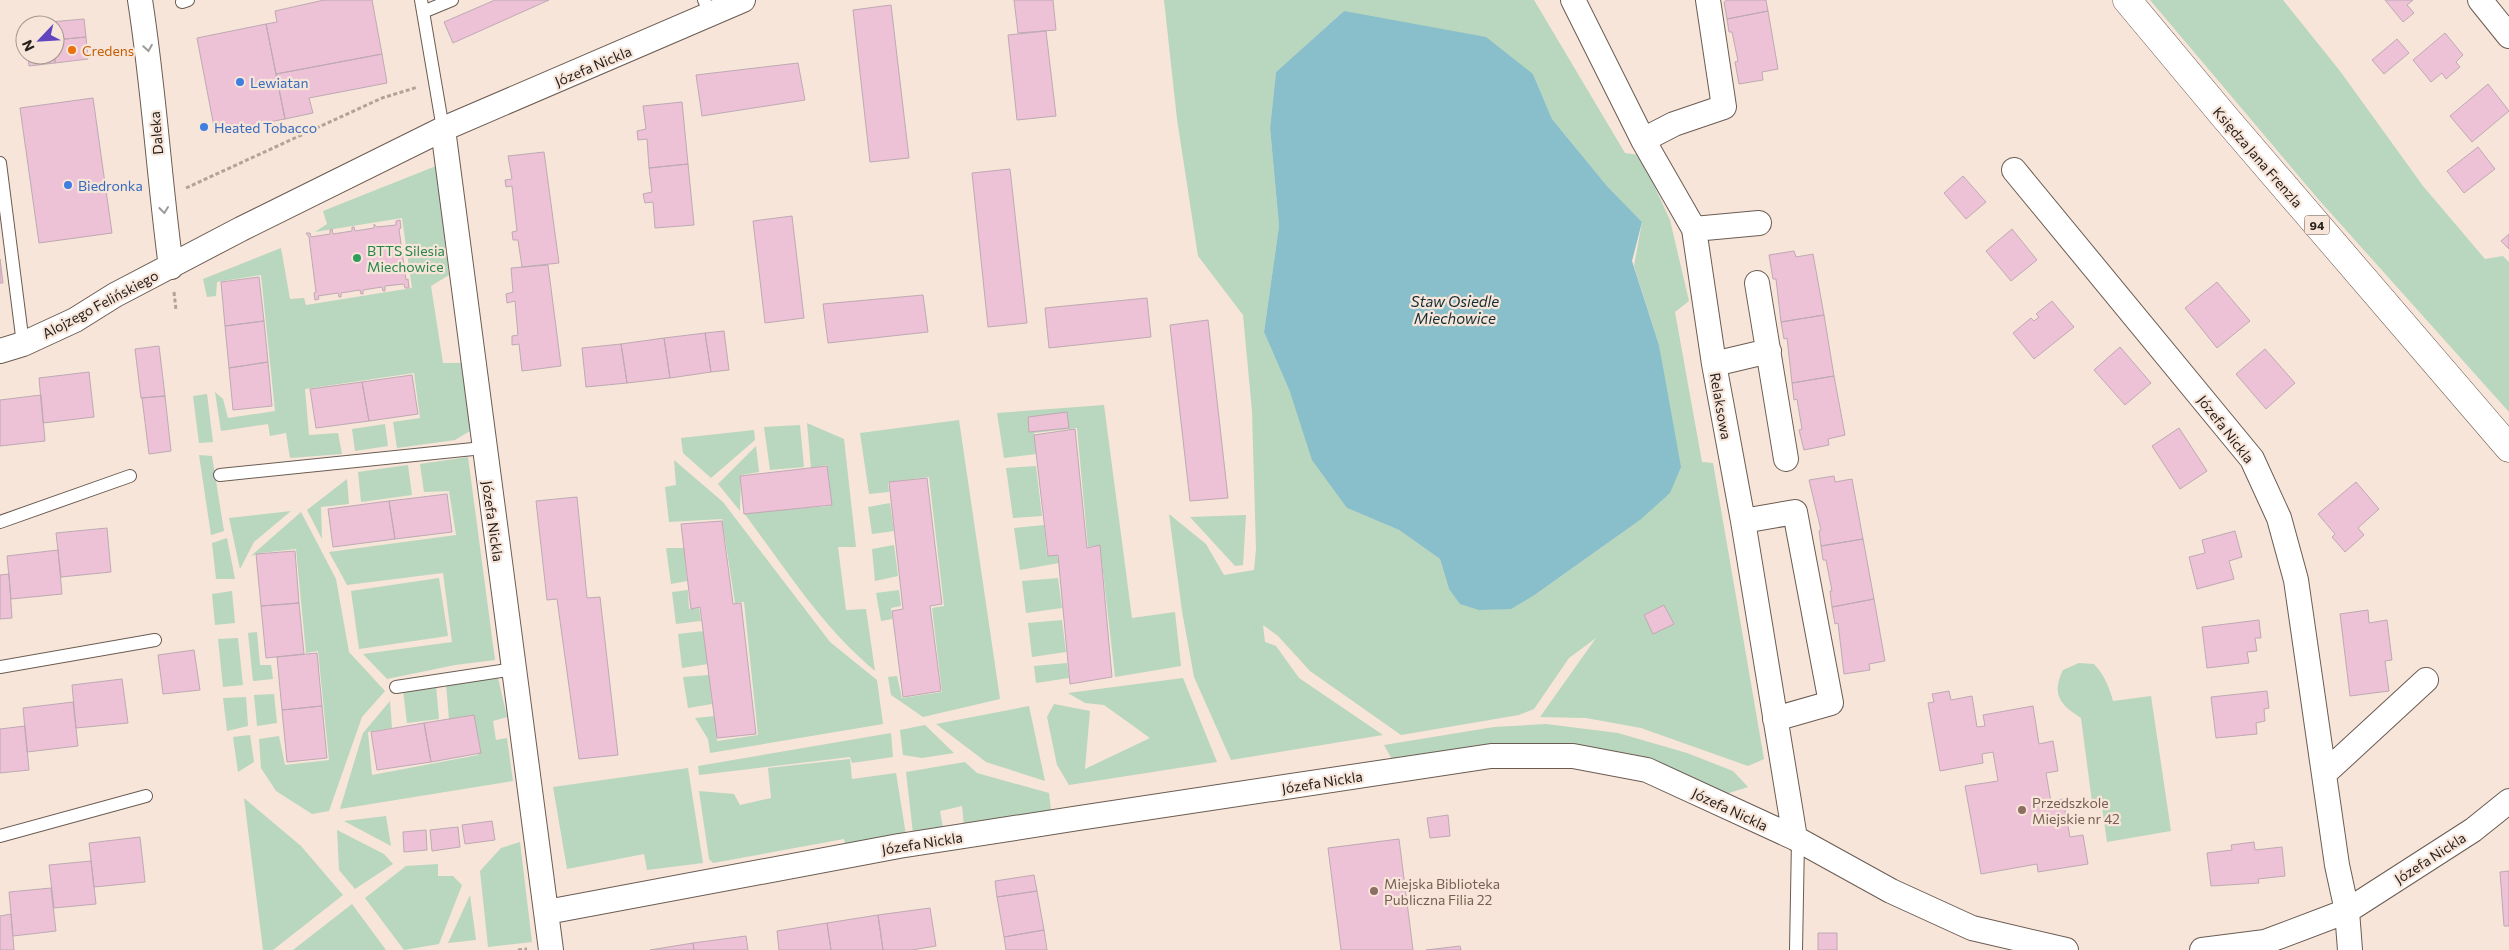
<svg xmlns="http://www.w3.org/2000/svg" width="2509" height="950" font-family="Commissioner,sans-serif">
	<rect width="100%" height="100%" fill="#f7e5d9"/>
	<path fill="#b9d6be" fill-rule="evenodd" d="M1164,0H1534L1625,153L1640,155L1670,220L1689,301L1675,312L1702,462L1713,463L1764,759L1748,766L1641,728L1586,718L1540,717L1596,638L1569,658L1534,709L1519,715L1401,735L1310,671L1278,636L1263,625L1265,642L1276,646L1299,678L1383,735L1231,760L1194,677L1182,611L1169,514L1206,544L1224,575L1254,570L1256,549L1252,411L1243,315L1198,256L1177,119ZM1344,11L1533,74L1552,119L1607,186L1642,222L1634,266L1659,345L1666,389L1640,520L1536,594L1449,589L1440,559L1399,530L1347,508L1290,392L1264,332L1279,226L1270,128L1276,72Z
		M2150,0H2283L2340,71L2423,186L2485,259L2503,256L2509,262V412L2319,200Z
		M436,166L449,275L431,286L443,363H464L470,431L455,440L397,448L393,422L420,418L414,373L305,389L309,435L338,433L342,454L290,458L286,433L270,436L268,424L221,431L215,392L223,399L228,418L275,411L261,275L217,282L216,296L207,297L203,279L281,248L290,299L304,298L306,305L412,288L402,218L315,232L327,224L323,211Z
		M207,394L213,442L199,443L193,396Z
		M1104,405L1132,618L1175,612L1181,666L1115,677L1100,545L1088,547L1077,428L1034,433L1036,454L1004,458L997,413Z
		M959,420L1000,699L923,717L891,695L888,677L897,676L902,698L942,692L932,608L944,606L929,477L888,482L889,492L869,494L860,433Z
		M807,423L844,439L856,547H838L846,610L866,609L875,671C822,627 785,568 744,513L831,506L827,465L811,468Z
		M385,424L388,446L355,451L352,429Z
		M800,425L804,467L770,470L764,427Z
		M754,430L755,440L711,478L683,453L681,438Z
		M756,446L759,472L741,475L740,511L718,484Z
		M199,455L212,456L224,531L211,535Z
		M468,457L495,660L455,665L387,679L363,654L452,642L443,573L347,585L329,552L456,535L449,491L424,492L420,464Z
		M674,460L723,502L830,642L877,680L883,724L710,753L708,739L695,718L715,716L717,741L758,735L744,602L735,603L722,519L669,522L665,487L676,485Z
		M408,465L412,495L361,502L358,472Z
		M1036,466L1042,516L1013,518L1006,468Z
		M347,479L349,504L321,507L322,539L307,510Z
		M890,503L894,531L872,534L868,507Z
		M291,511L254,542L240,569L229,518Z
		M301,512L336,579L349,652L385,691L362,717L329,811L312,814L276,791L261,768L259,739L279,736L285,765L329,760L318,651L306,653L296,549L260,553L251,556Z
		M1246,515L1243,565L1235,566L1190,517Z
		M1044,525L1047,555H1057L1059,563L1020,570L1014,528Z
		M227,538L235,579H216L212,543Z
		M894,545L898,576L875,581L872,549Z
		M666,548H684L687,581L671,584Z
		M439,578L448,636L359,649L351,591Z
		M1058,578L1062,608L1026,613L1022,581Z
		M688,590L689,609L699,608L701,621L676,624L672,592Z
		M899,590L901,606L891,608L892,619L881,621L876,593Z
		M232,591L235,623L215,625L212,594Z
		M1062,620L1066,652L1032,657L1028,623Z
		M704,631L708,664L682,668L678,634Z
		M257,632L260,665H271L273,679L253,681L248,633Z
		M238,638L243,685L223,687L218,639Z
		M1067,663L1069,678L1036,683L1034,666Z
		M2079,663L2094,664C2104,675 2109,686 2113,701L2151,696L2171,831L2107,842L2101,800L2092,802L2081,718C2060,705 2051,694 2063,670Z
		M709,675L712,704L688,708L683,677Z
		M490,677L498,678L507,717L493,721L496,740L507,738L513,781L340,809L363,733L390,701L392,728L368,732L372,775L478,755L473,715L449,719L446,684Z
		M1183,678L1217,762L1069,785L1057,765L1047,717L1054,704L1090,711L1085,769L1150,738L1104,705L1085,703L1068,693Z
		M436,685L439,719L407,723L403,690Z
		M274,694L277,723L257,726L254,695Z
		M246,697L248,726L227,731L223,698Z
		M1029,706L1045,781L986,762L936,724Z
		M1546,724L1618,733L1687,753L1733,771L1748,787L1726,794L1660,766L1609,750L1559,744L1531,743L1485,746L1393,761L1384,745L1494,727Z
		M925,725L954,753L922,758L903,755L900,730Z
		M891,733L893,757L852,763L850,757L699,775L698,766Z
		M250,735L254,762L238,772L233,737Z
		M850,759L852,779L896,773L906,835L846,848L844,839L713,863L709,859L699,791L734,794L740,805L771,798L768,768Z
		M965,762L977,773L1049,793L1051,810L964,826L962,806L940,811L943,827L913,833L906,772Z
		M688,768L703,863L647,870L644,854L567,869L553,787Z
		M244,798L301,846L343,895L273,950H263Z
		M386,816L391,846L344,821Z
		M337,830L384,854L393,864L355,889L339,870Z
		M520,842L532,942L488,947L480,871L501,848Z
		M438,864V876H453L462,885L439,944L404,950L365,898L406,866Z
		M470,895L476,940L448,943Z
		M352,904L386,950H293Z"/>
	<path fill="#89bfca" d="M1344,11L1486,37L1533,74L1552,119L1607,186L1642,222L1632,261L1659,345L1681,467L1670,493L1640,520L1536,594L1511,609L1479,610L1460,604L1449,589L1440,559L1399,530L1347,508L1312,460L1290,392L1264,332L1279,226L1270,128L1276,72Z"/>
	<path fill="#edc1d6" stroke="#beaab3" d="M324,0H372L382,54L276,74L266,24L277,22L275,11Z
		M495,0H549L453,43L444,22Z
		M1014,0H1053L1056,30L1018,33Z
		M1727,0H1766L1768,11L1727,19L1724,2Z
		M2385,0H2413L2407,5L2414,13L2403,22Z
		M891,5L909,158L870,162L853,10Z
		M1768,11L1778,69L1762,72L1763,80L1739,84L1735,62L1738,61L1732,32H1729L1727,19Z
		M84,19L86,37L55,40V25H45L50,22Z
		M266,24L285,119L215,132L197,38Z
		M1046,31L1056,116L1017,120L1008,35Z
		M2445,33L2463,55L2456,62L2460,67L2446,79L2442,73L2431,82L2413,60Z
		M86,37L88,59L55,63V40Z
		M2397,39L2409,53L2384,74L2372,60Z
		M382,54L387,83L309,98L313,113L285,119L276,74Z
		M28,55H54L55,63L29,66Z
		M798,63L805,100L702,116L696,75Z
		M2488,84L2509,111L2472,142L2450,116Z
		M93,98L112,233L39,243L20,108Z
		M682,102L688,164L649,168L647,139L638,140L637,131L646,129L643,106Z
		M2478,147L2495,169L2464,193L2447,171Z
		M544,152L559,263L522,267L518,240H513L512,232L517,231L512,186L506,187L505,180L512,179L508,156Z
		M688,164L694,225L655,228L653,202L645,203L643,194L652,192L649,168Z
		M1010,169L1027,323L988,327L972,173Z
		M1963,176L1986,202L1966,219L1944,193Z
		M792,216L804,318L765,323L753,221Z
		M400,220L401,228L399,229L406,280L408,279L409,288H405L404,284L385,286V291H383L382,287L363,290V294H361L360,290L341,293V297H339L338,293L318,296L319,299L315,300L314,293L316,292L309,237L306,233H310L311,237L330,234V230L332,229L333,234L352,231V227H354L355,231L374,228V224L377,227L396,225V221Z
		M2012,229L2037,260L2011,281L1986,251Z
		M2509,234V249L2501,241Z
		M1794,251L1796,257L1813,254L1824,315L1781,322L1776,279H1773L1769,255Z
		M0,259L3,283H0Z
		M548,265L561,366L522,371L519,344L512,345V336L518,335L515,301L507,303L506,294L513,292L511,268Z
		M259,277L264,321L225,326L221,282Z
		M2217,282L2250,321L2217,348L2185,308Z
		M923,295L928,332L828,343L823,304Z
		M1147,298L1151,337L1049,348L1045,308Z
		M2052,301L2074,327L2034,359L2013,333L2031,318L2034,321L2039,317L2036,314Z
		M1824,315L1834,376L1792,383L1787,338L1784,339L1781,322Z
		M1208,320L1228,498L1190,501L1170,325Z
		M264,321L268,362L229,368L225,326Z
		M724,331L729,370L711,372L705,333Z
		M705,333L711,372L670,378L664,338Z
		M664,338L670,378L627,383L621,344Z
		M621,344L627,383L586,387L582,348Z
		M159,346L165,396L141,398L135,349Z
		M2120,347L2151,383L2125,405L2094,370Z
		M2265,349L2295,383L2266,409L2236,374Z
		M268,362L272,406L233,410L229,368Z
		M89,372L94,417L43,423L39,378Z
		M412,375L418,414L369,421L362,382Z
		M1834,376L1845,435L1828,439L1829,445L1804,450L1799,430L1802,429L1797,399L1794,400L1792,383Z
		M362,382L369,421L316,428L310,389Z
		M41,395L45,441L0,446V400Z
		M165,396L171,451L149,454L142,398Z
		M1067,412L1069,428L1029,432L1028,417Z
		M2179,428L2207,471L2180,489L2152,446Z
		M1075,429L1087,548L1100,545L1112,677L1070,684L1058,555L1048,556L1034,435Z
		M827,466L832,505L744,514L740,476Z
		M1834,476L1835,482L1852,479L1863,539L1821,546L1819,531L1821,530L1809,480Z
		M927,478L942,604L930,606L941,691L903,697L892,611L903,609L889,482Z
		M2356,482L2379,509L2358,528L2364,535L2345,552L2332,537L2335,534L2318,514Z
		M447,494L452,532L395,539L389,501Z
		M577,497L587,598L600,597L618,755L579,759L557,599L547,600L536,501Z
		M389,501L395,539L333,547L328,509Z
		M722,521L733,604L741,603L756,734L717,738L700,607L691,609L681,524Z
		M107,528L111,572L61,577L56,533Z
		M2235,531L2242,557L2229,561L2234,579L2197,589L2189,557L2205,553L2202,540Z
		M1863,539L1874,599L1832,607L1830,591H1832L1826,560H1823L1821,546Z
		M58,550L62,594L11,599L7,556Z
		M295,551L299,603L261,606L256,554Z
		M9,574L12,618L0,619V575Z
		M1874,599L1885,661L1869,664L1870,670L1844,674L1838,623L1835,624L1832,607Z
		M299,603L304,654L266,658L261,606Z
		M1664,605L1674,624L1653,634L1644,615Z
		M2368,610L2369,623L2387,620L2392,660L2385,661L2389,691L2350,696L2340,614Z
		M2259,620L2261,638H2255L2257,651L2247,652L2249,663L2207,668L2202,627Z
		M194,650L200,690L163,694L158,655Z
		M317,653L322,706L282,710L277,657Z
		M122,679L128,723L76,728L72,685Z
		M1949,691L1951,700L1972,696L1977,727L1985,726L1983,715L2033,706L2039,744L2053,741L2058,771L2046,773L2051,802L2063,799L2070,837L2083,835L2088,864L2038,872L2037,864L1981,874L1965,786L1998,781L1993,752L1982,754L1983,763L1940,771L1928,703L1934,702L1932,694Z
		M2267,691L2269,708L2264,709L2265,721L2256,723L2257,734L2216,738L2211,697Z
		M73,702L78,746L27,752L23,708Z
		M322,706L327,758L287,762L282,710Z
		M474,715L481,753L431,762L424,723Z
		M424,723L431,762L377,770L371,732Z
		M25,726L29,770L0,773V729Z
		M1448,815L1450,836L1430,838L1427,818Z
		M492,821L495,840L465,844L462,825Z
		M458,827L460,847L432,851L430,830Z
		M426,830L427,850L404,852L403,832Z
		M140,837L145,882L94,887L89,843Z
		M1399,839L1413,950H1341L1328,848Z
		M2254,842L2255,850L2282,847L2285,876L2258,879L2259,883L2211,886L2207,853L2232,850L2231,845Z
		M91,861L96,904L54,908L49,865Z
		M2509,871V926H2504L2500,872Z
		M1034,875L1037,891L997,897L995,881Z
		M51,888L56,931L13,936L9,892Z
		M1037,891L1044,930L1004,937L997,897Z
		M930,908L936,946L912,950H883L878,915Z
		M11,914L14,950H0V916Z
		M878,915L883,950H831L827,923Z
		M827,923L831,950H779L777,931Z
		M1044,930L1047,950H1006L1004,937Z
		M1818,933H1837V950H1818Z
		M746,936L748,950H694L693,943Z
		M693,943L694,950H650Z
		M1460,946L1461,950H1426Z"/>
	<g fill="none" stroke-linecap="round" stroke-linejoin="round">
		<defs>
			<path id="lane" d="M421,0L443,129
				M704,0L710,14
				M182,2L188,0
				M423,12L452,0
				M0,163L23,344
				M220,475L483,448
				M0,522L130,476
				M0,667L155,640
				M396,687L514,669
				M0,836L146,796
				M1796,950L1798,840"/>
			<path id="street" d="M140,0C154,89 159,178 171,267
				M1573,0L1643,140L1694,229L1714,364L1743,521L1795,838
				M2480,0L2509,36
				M443,129L551,950
				M1643,140L1674,124L1724,107L1708,0
				M2014,170L2252,459L2279,518L2296,580L2337,865L2347,911L2350,950
				M1694,229L1759,223
				M1757,283L1786,459
				M0,351L23,344L75,320L115,295L241,229L443,129L743,0
				M1714,364L1769,351
				M1743,521L1795,512L1831,703L1775,719
				M2324,774L2426,680
				M547,912L899,846L1079,818L1491,756H1573L1647,770L1795,838L1891,891L1972,928L2066,950
				M2202,950L2265,942L2347,911L2473,830L2509,801"/>
			<path id="primary" d="M2127,0L2223,115L2509,448"/>
		</defs>
		<use href="#lane" stroke="#6b5c52" stroke-width="14"/>
		<use href="#street" stroke="#6b5c52" stroke-width="26"/>
		<use href="#primary" stroke="#6b5c52" stroke-width="29"/>
		<path stroke="#b1a399" stroke-width="3" stroke-dasharray="4 2.5" stroke-linecap="butt" d="M186,188L382,98L418,87
			M174,292L176,310
			M518,950L527,949"/>
		<use href="#lane" stroke="#fff" stroke-width="12"/>
		<use href="#street" stroke="#fff" stroke-width="24"/>
		<use href="#primary" stroke="#fff" stroke-width="28"/>
	</g>
	<defs><path id="oneway-chevron" d="M-2-3.5L2.5 0L-2 3.5" fill="none" stroke-width="1.6" stroke-linecap="round" stroke-linejoin="round" transform="scale(1.25)"/></defs>
	<g stroke="#9e9b99">
		<use href="#oneway-chevron" transform="translate(148 48) rotate(81)"/>
		<use href="#oneway-chevron" transform="translate(164 210) rotate(83)"/>
	</g>
	<circle fill="#e8710a" stroke="#f7e5d9" stroke-width="2" cx="72" cy="50" r="5"/>
	<g fill="#3f7fe0" stroke="#f7e5d9" stroke-width="2">
		<circle cx="240" cy="82" r="5"/>
		<circle cx="204" cy="127" r="5"/>
		<circle cx="68" cy="185" r="5"/>
	</g>
	<circle fill="#2e9e5b" stroke="#f7e5d9" stroke-width="2" cx="357" cy="258" r="5"/>
	<g fill="#8d6e63" stroke="#f7e5d9" stroke-width="2">
		<circle cx="2022" cy="810" r="5"/>
		<circle cx="1374" cy="891" r="5"/>
	</g>
	<g text-anchor="middle" dominant-baseline="central" stroke-width="4.5" stroke-linejoin="round" paint-order="stroke">
		<rect fill="#f7e5d9" stroke="#655b55" stroke-width="1" x="2304.5" y="215.5" width="25" height="19" rx="4"/>
		<g font-size="12" font-weight="bold" fill="#27201c">
			<text x="2317" y="225">94</text>
		</g>
		<g font-size="14" fill="#c56008" stroke="#f7e5d9" text-anchor="start">
			<text x="82" y="50">Credens</text>
		</g>
		<g font-size="14" fill="#27201c" stroke="#f7e5d9">
			<text transform="translate(593 66) rotate(-23)">Józefa Nickla</text>
			<text transform="translate(156 133) rotate(-95)">Daleka</text>
			<text transform="translate(2258 157) rotate(49)">Księdza Jana Frenzla</text>
			<text transform="translate(100 304) rotate(-28)">Alojzego Felińskiego</text>
			<text transform="translate(1721 406) rotate(80)">Relaksowa</text>
			<text transform="translate(2226 429) rotate(52)">Józefa Nickla</text>
			<text transform="translate(493 521) rotate(82)">Józefa Nickla</text>
			<text transform="translate(1322 782) rotate(-9)">Józefa Nickla</text>
			<text transform="translate(1730 809) rotate(25)">Józefa Nickla</text>
			<text transform="translate(922 843) rotate(-9)">Józefa Nickla</text>
			<text transform="translate(2430 858) rotate(-33)">Józefa Nickla</text>
		</g>
		<g font-size="14" fill="#366cbe" stroke="#f7e5d9" text-anchor="start">
			<text x="250" y="82">Lewiatan</text>
			<text x="214" y="127">Heated Tobacco</text>
			<text x="78" y="185">Biedronka</text>
		</g>
		<g font-size="14" fill="#27864d" stroke="#f7e5d9" text-anchor="start">
			<text x="367" y="250">BTTS Silesia<tspan x="367" dy="16">Miechowice</tspan></text>
		</g>
		<g font-size="14" fill="#785e54" stroke="#f7e5d9" text-anchor="start">
			<text x="2032" y="802">Przedszkole<tspan x="2032" dy="16">Miejskie nr 42</tspan></text>
			<text x="1384" y="883">Miejska Biblioteka<tspan x="1384" dy="16">Publiczna Filia 22</tspan></text>
		</g>
		<g font-size="15" font-style="italic" fill="#122e34" stroke="#f7e5d9">
			<text x="1455" y="301">Staw Osiedle<tspan x="1455" dy="17">Miechowice</tspan></text>
		</g>
	</g>
	<g transform="translate(40 40) rotate(245)"><circle r="24" fill="#f7e5d9" stroke="#a4968d"/>
	<path d="M0-4L9 19L0 12L-9 19Z" fill="#6145be"/>
	<text y="-8" font-size="14" font-weight="bold" text-anchor="middle" fill="#27201c">N</text>
	</g>
</svg>
